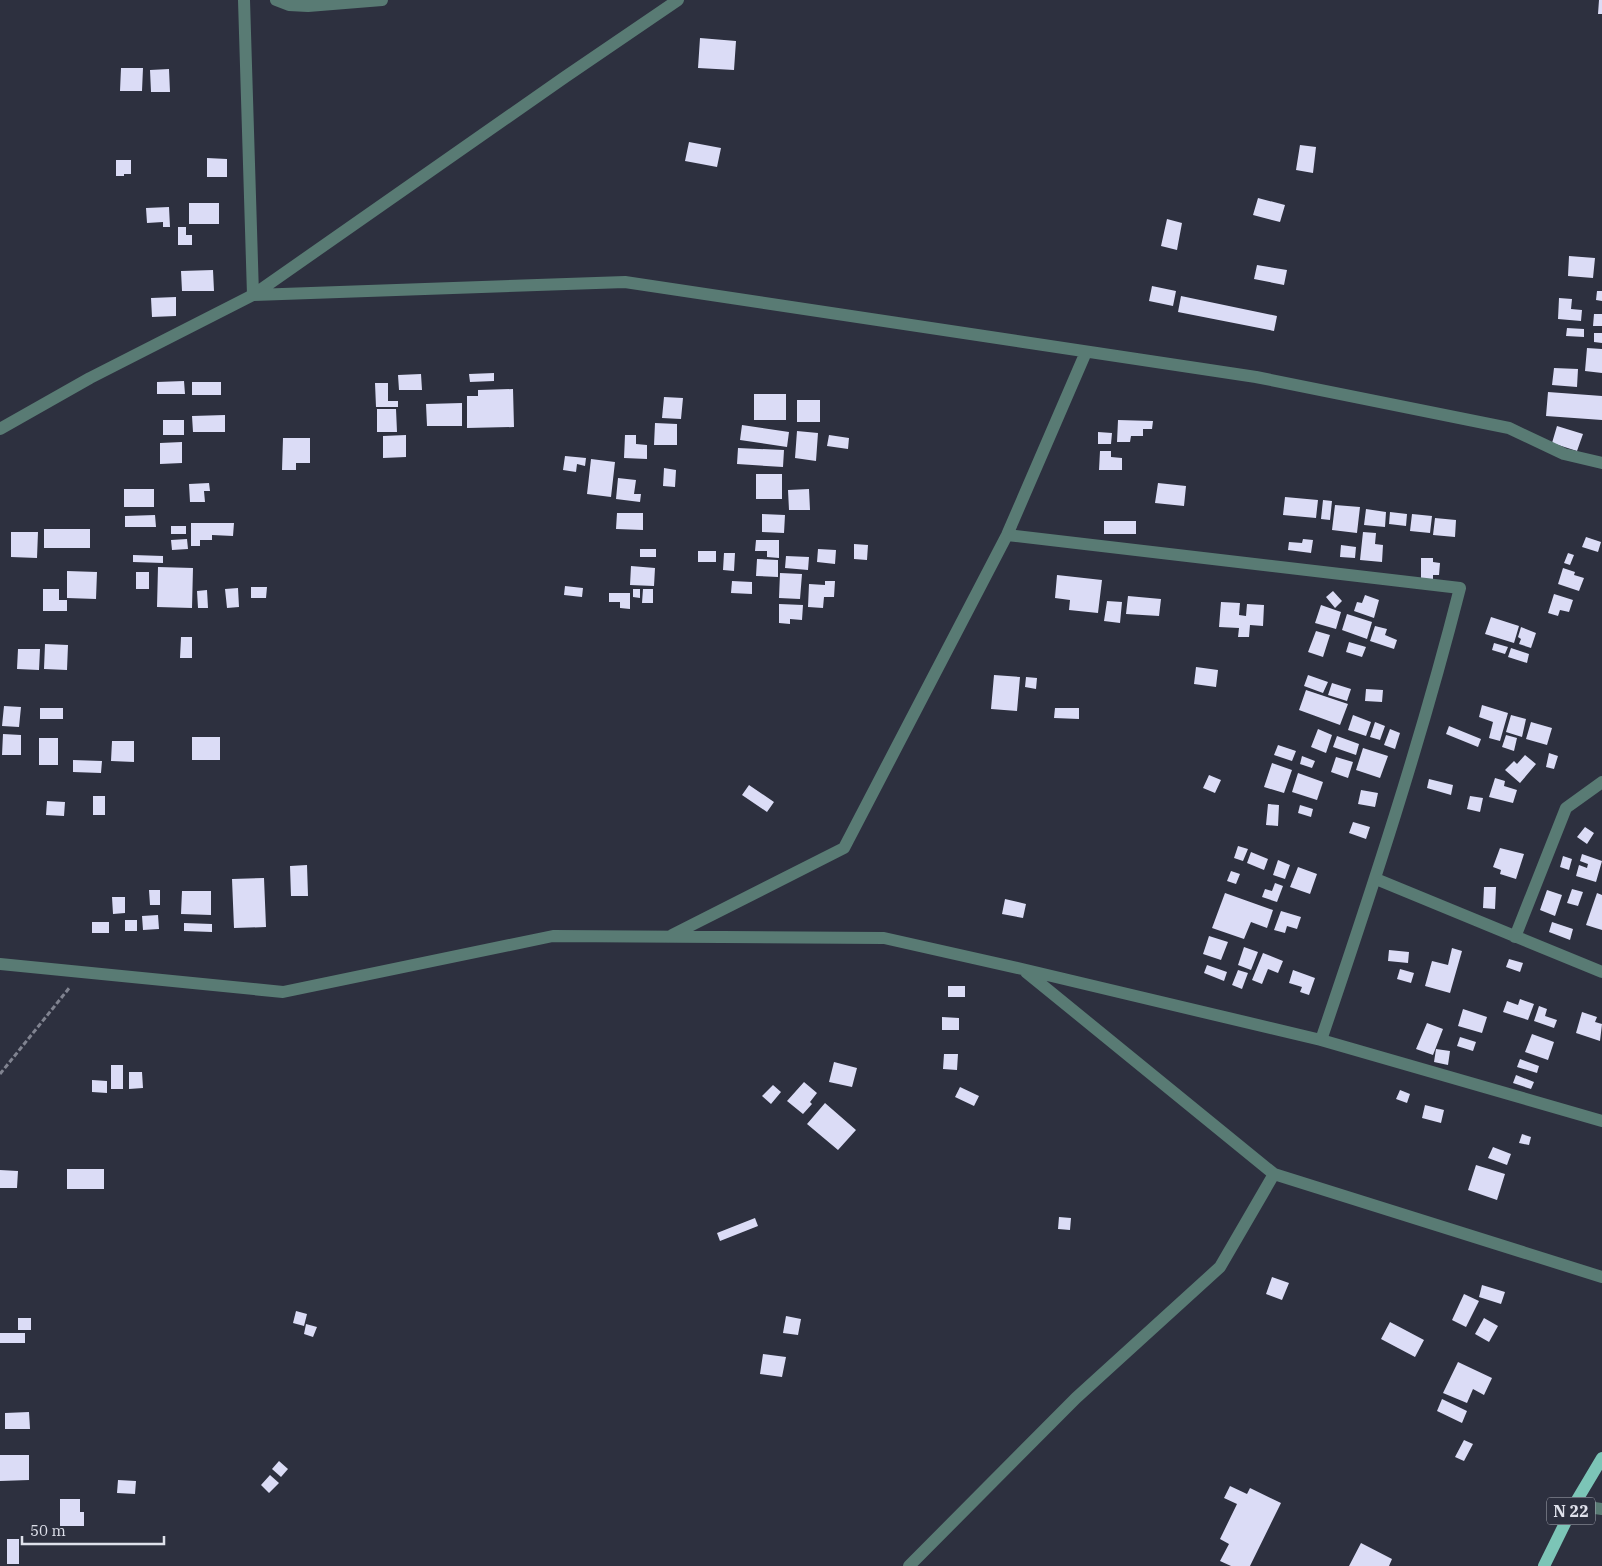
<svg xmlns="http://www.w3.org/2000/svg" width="1602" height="1566" font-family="'IBM Plex Serif',serif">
	<rect width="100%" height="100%" fill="#2d303f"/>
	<path fill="#dbdcf6" d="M1599,0H1602V14H1598Z
		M700,38L736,41L734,70L698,68Z
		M121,68H143L142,91H120Z
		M169,69L170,92H151L150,70Z
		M689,142L721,148L717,167L685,161Z
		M1300,145L1316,147L1313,173L1296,170Z
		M207,158L227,159V177H207Z
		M116,160H131V174H124V176H116Z
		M1258,198L1285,205L1280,222L1253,215Z
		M189,203H219V224H189Z
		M169,207L170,227H163V222L147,223L146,208Z
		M1167,219L1182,223L1177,250L1161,246Z
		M178,227H186V235H192V245H178Z
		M1569,256L1595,258L1593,278L1568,276Z
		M1257,265L1287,270L1284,285L1254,279Z
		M213,270L214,291H182L181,271Z
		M1152,286L1176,291L1173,306L1149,301Z
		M1597,291H1602V301L1596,300Z
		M1181,296L1277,316L1274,331L1178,312Z
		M176,297V316L152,317L151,298Z
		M1559,298L1572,299L1571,309L1582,310L1581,321L1558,319Z
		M1594,314H1602V326H1593Z
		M1567,328L1584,329V337L1566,336Z
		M1594,333H1602V343L1594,342Z
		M1587,348L1602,349V373L1585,371Z
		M1554,368L1578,369L1577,387L1552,385Z
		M494,373V381L470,382L469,374Z
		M421,374L422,390H399L398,375Z
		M184,381L185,394H157V382Z
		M192,382H221V395H192Z
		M375,383H388V401H398V407H376Z
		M513,389L514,427L467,428V396H478V390Z
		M1548,392L1602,396V420L1546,416Z
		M754,394H786V420H754Z
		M664,397L683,398L681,419L662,418Z
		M797,400H820V422H797Z
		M462,403V426H427L426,404Z
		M377,409H396L397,432H377Z
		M225,415V432H193L192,416Z
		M163,420H184V435H163Z
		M1118,420L1153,421L1152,429H1143V436H1131L1130,442H1117Z
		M655,423L677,424V445H654Z
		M742,425L789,432L787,447L740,440Z
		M1557,426L1583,434L1577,451L1552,443Z
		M797,431L818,433L816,461L795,458Z
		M1098,432L1112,433L1111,444H1098Z
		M406,435V457L383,458V436Z
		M625,435H636V444L647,445V459L624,458Z
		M829,435L849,438L848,449L827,446Z
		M283,438H310V463H296V470H282Z
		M182,442V463L160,464V443Z
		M738,448L784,450L783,467L737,464Z
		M1100,451H1111V457L1122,458V470H1099Z
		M565,456L586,458L585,466L577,464L576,472L563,470Z
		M591,459L615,462L611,497L587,494Z
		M664,468L676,470L675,487L663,486Z
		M756,474H782V499H756Z
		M618,478L636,480L634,494H641L640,502L616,499Z
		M209,483L210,491H204L205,502H190L189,484Z
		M1158,483L1186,486L1184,506L1155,503Z
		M124,489H154V507H124Z
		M809,489L810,510H789L788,490Z
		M1285,497L1318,500L1316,518L1283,515Z
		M1323,500L1332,501L1330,520L1321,519Z
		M1335,505L1360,507L1357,533L1332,530Z
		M1366,509L1386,512L1385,527L1364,525Z
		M1390,512L1407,514L1406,526L1389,524Z
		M617,513H643V530L616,529Z
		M762,514L785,515L784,533L762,532Z
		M1412,514L1432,516L1430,533L1410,531Z
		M155,515L156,527H125V516Z
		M1435,518L1456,520L1455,537L1433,535Z
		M1104,521H1136V534H1104Z
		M191,523H234L233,536L212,535V540H200V546H191Z
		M171,526H186V534H171Z
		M44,529H90V548H44Z
		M11,532H38L37,558L11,557Z
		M1363,532L1376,533L1375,544L1383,545L1382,562L1360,560Z
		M1586,537L1601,542L1598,552L1582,547Z
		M187,539L188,549L172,550L171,540Z
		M1303,539L1313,540L1311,553L1288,550L1289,542L1302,543Z
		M756,540H779V558L767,557V551H755Z
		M854,544L868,545L867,560L854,559Z
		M1341,545L1356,547L1355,558L1340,557Z
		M640,549H656V557H640Z
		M818,549L836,550L835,564L817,562Z
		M698,551H716V562H698Z
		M724,553H735L734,571L723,570Z
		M1568,553L1574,555L1570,565L1564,563Z
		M133,555L163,556V563L133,562Z
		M786,556L809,557L808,570L785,568Z
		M1421,558H1433V562L1440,563L1439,575H1433V581L1421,580Z
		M757,559L778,560V577L756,576Z
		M631,566L655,568L654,586L630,585Z
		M158,567L193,568L192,608L157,607Z
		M1563,568L1575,572L1574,575L1584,578L1579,591L1558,584Z
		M67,571L97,572L96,599L67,598Z
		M136,572H149V589H136Z
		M780,573L802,574L800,599L779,598Z
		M1057,575L1102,580L1098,613L1069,610L1070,600L1055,598Z
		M732,581L752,582V594L731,593Z
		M825,581H835L834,597H824L823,608L808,607L809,584L825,585Z
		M565,586L583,588L582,597L564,595Z
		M251,587H267L266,598H251Z
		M238,588L239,607L227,608L225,589Z
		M43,589H59V600H67V611H43Z
		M633,589H640V598L633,597Z
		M643,589H653V603H642Z
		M207,590L208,608H198L197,591Z
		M1333,591L1342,601L1335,608L1326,597Z
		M609,593H630V609L620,608V602H609Z
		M1554,594L1573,600L1569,612L1560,610L1558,616L1548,613Z
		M1365,595L1379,600L1374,618L1354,611L1357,602L1362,603Z
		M1128,596L1161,599L1159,616L1126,614Z
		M1107,601L1122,602L1120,623L1104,621Z
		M1221,602L1240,603L1239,615L1246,616L1247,604L1264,605L1263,626L1250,625L1249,637H1238L1239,628L1219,627Z
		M779,604L803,605L802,620L790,619V624L779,623Z
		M1321,605L1341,612L1336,629L1315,623Z
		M1347,614L1372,622L1367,639L1342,630Z
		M1491,617L1519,626L1514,643L1485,634Z
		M1375,626L1387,629L1385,635L1397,640L1394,649L1370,641Z
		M1521,627L1536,633L1531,648L1519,644L1521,639L1518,637Z
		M1316,631L1330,635L1323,657L1308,652Z
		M181,637H192V658H180Z
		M1349,642L1366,647L1362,657L1346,652Z
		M1494,643L1508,647L1505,654L1492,650Z
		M45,644L68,645L67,670L44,669Z
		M1511,648L1529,654L1527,663L1508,657Z
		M18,649H40L39,670L17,669Z
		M1196,667L1218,670L1216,687L1194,684Z
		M994,675L1020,677L1017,711L991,709Z
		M1308,675L1328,682L1323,693L1304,686Z
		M1026,677L1037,678L1036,689L1025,687Z
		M1332,683L1351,689L1347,701L1328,695Z
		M1366,689L1383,690L1382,702L1365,701Z
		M1306,690L1348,704L1340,725L1299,710Z
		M1482,705L1508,713L1500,741L1489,738L1493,722L1479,717Z
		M4,706L21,707L19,727L2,726Z
		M40,708H63V719H40Z
		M1055,708H1079V719L1054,718Z
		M1353,715L1371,722L1366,736L1348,730Z
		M1511,715L1526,719L1522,737L1506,732Z
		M1375,722L1385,726L1380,740L1370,737Z
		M1531,722L1552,728L1547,745L1526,739Z
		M1449,726L1481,739L1478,747L1446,734Z
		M1318,729L1332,735L1326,753L1311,747Z
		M1390,729L1400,733L1395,749L1384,745Z
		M3,734L21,735V755H2Z
		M1506,735L1517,738L1514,751L1502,747Z
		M1337,736L1359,744L1356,755L1333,747Z
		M192,737H220V760H192Z
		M39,738H58V765H39Z
		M112,741H134V762L111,761Z
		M1278,745L1296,751L1292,761L1274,755Z
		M1363,748L1388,756L1380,778L1356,770Z
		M1549,753L1558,756L1554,769L1546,767Z
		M1525,755L1536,764L1520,783L1505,770L1514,761L1517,764Z
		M1302,756L1315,761L1312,768L1300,764Z
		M1336,757L1353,762L1348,778L1331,772Z
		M73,760L102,761L101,773L73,772Z
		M1272,763L1292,770L1284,793L1264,787Z
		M1298,773L1323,782L1317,800L1292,792Z
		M1209,775L1221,780L1215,793L1203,788Z
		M1495,778L1505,781L1504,786L1517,790L1513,803L1489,797Z
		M1429,779L1453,785L1451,795L1427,788Z
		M749,785L774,802L767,812L742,795Z
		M1361,790L1378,793L1375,807L1358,804Z
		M93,796H105V815H93Z
		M1470,796L1483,798L1480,812L1467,809Z
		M47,801L65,802L64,816L46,815Z
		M1268,804L1279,805L1278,826L1266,825Z
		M1300,805L1313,809L1311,817L1298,813Z
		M1353,822L1370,827L1366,839L1349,833Z
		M1585,827L1594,833L1587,844L1577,837Z
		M1238,846L1248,849L1243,861L1234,858Z
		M1500,848L1524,854L1516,879L1500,874L1501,870L1493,867Z
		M1251,852L1268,859L1264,870L1247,863Z
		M1582,854L1602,861L1596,882L1576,876L1579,865L1587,868L1588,864L1580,861Z
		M1563,856L1572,859L1569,870L1560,867Z
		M1278,860L1290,865L1285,879L1273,875Z
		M307,865L308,896H291L290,866Z
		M1298,867L1317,874L1310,894L1290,887Z
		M1231,871L1240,874L1236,884L1227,881Z
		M264,878L266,927L234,928L232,879Z
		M1275,883L1283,886L1277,902L1262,897L1265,889L1272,891Z
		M1484,887H1496L1495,909L1483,908Z
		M1572,889L1583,892L1578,906L1567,903Z
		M149,890H160V905H150Z
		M1547,890L1562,895L1555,916L1540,910Z
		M182,891H211V915L181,914Z
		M1225,893L1273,910L1267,928L1251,922L1244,939L1212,928Z
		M1597,893L1602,895V930L1586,925Z
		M112,897H125V913L113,914Z
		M1005,899L1026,904L1023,918L1002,914Z
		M1281,911L1301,917L1297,929L1287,926L1285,933L1274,930Z
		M158,915L159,929L143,930L142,916Z
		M125,920H137V931H125Z
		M92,922H109V933H92Z
		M1552,922L1573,929L1570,940L1549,932Z
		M184,923L212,924V932L184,931Z
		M1209,936L1228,942L1221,960L1203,954Z
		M1244,947L1258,952L1251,970L1238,965Z
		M1452,948L1462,951L1450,993L1425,986L1432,961L1448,965Z
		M1389,950L1409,952L1408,963L1388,961Z
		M1263,953L1283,961L1278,973L1268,969L1262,984L1252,980Z
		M1509,959L1523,963L1520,972L1506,967Z
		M1207,965L1227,972L1224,981L1204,973Z
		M1400,969L1414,973L1411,983L1397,979Z
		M1238,970L1248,973L1242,989L1232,985Z
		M1293,970L1315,978L1309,995L1300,992L1302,987L1289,983Z
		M948,986H965V997H948Z
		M1520,999L1534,1004L1528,1020L1503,1012L1507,1001L1518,1005Z
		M1539,1006L1547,1009L1545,1016L1557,1020L1554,1028L1534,1021Z
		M1463,1009L1487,1017L1482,1033L1458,1026Z
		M1582,1012L1597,1017L1595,1022L1602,1024L1600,1041L1576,1033Z
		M942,1017L959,1018V1030H942Z
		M1427,1023L1443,1029L1433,1055L1416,1049Z
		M1532,1034L1554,1042L1548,1060L1525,1052Z
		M1460,1037L1476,1042L1473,1051L1457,1046Z
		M1436,1049L1450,1051L1448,1065L1434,1062Z
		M944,1054H958L957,1070L943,1069Z
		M1520,1059L1539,1066L1537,1073L1517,1067Z
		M834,1062L857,1068L852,1087L829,1082Z
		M111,1065H123V1089H111Z
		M129,1072H142L143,1088L129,1089Z
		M1516,1075L1534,1082L1531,1089L1513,1083Z
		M92,1080L107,1081V1093L92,1092Z
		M804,1082L817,1093L810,1102L812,1104L803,1114L787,1101Z
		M773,1085L781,1092L771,1104L762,1096Z
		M960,1087L979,1096L974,1106L955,1097Z
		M1400,1090L1410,1094L1407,1103L1396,1099Z
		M825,1103L856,1130L838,1150L807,1124Z
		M1425,1105L1444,1110L1441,1123L1422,1118Z
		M1522,1134L1531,1137L1529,1145L1519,1143Z
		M1493,1147L1511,1154L1507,1165L1488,1158Z
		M1476,1165L1505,1174L1497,1200L1468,1190Z
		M67,1169H104V1189H67Z
		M0,1170L18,1171L17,1188H0Z
		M1059,1217L1071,1218L1070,1230L1058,1229Z
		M755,1218L758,1226L720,1241L717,1233Z
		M1272,1277L1289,1283L1282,1300L1266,1294Z
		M1482,1285L1505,1292L1501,1304L1479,1297Z
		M1464,1294L1479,1301L1466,1327L1452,1320Z
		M296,1311L307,1314L304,1326L293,1323Z
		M786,1316L801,1319L798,1335L783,1333Z
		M18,1318H31V1330H18Z
		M1484,1318L1498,1326L1489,1342L1475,1334Z
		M1390,1322L1424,1340L1415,1357L1381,1339Z
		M306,1324L317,1327L313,1337L304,1334Z
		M0,1333H25V1343H0Z
		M763,1354L786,1357L782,1377L760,1374Z
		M1458,1362L1492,1378L1484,1395L1473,1389L1467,1403L1443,1393Z
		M1442,1399L1467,1411L1462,1423L1437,1411Z
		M29,1412L30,1429H5V1413Z
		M1464,1440L1473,1444L1464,1461L1455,1457Z
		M0,1455H29V1480L0,1481Z
		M279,1461L288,1469L281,1477L272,1469Z
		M270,1475L279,1483L269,1493L261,1485Z
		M118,1480L136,1481L135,1494L117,1493Z
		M1230,1486L1247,1494L1250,1488L1281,1503L1250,1566H1231L1220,1561L1229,1544L1220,1539L1237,1504L1224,1498Z
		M60,1499H80V1512H84V1526H60Z
		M7,1539H19V1564H7Z
		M1361,1543L1392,1559L1389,1566H1349Z"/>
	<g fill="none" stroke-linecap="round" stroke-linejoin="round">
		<path stroke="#808390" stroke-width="3" stroke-dasharray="5 2.5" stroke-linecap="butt" d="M0,1074L70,987"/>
		<path stroke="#597b74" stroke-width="12" d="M244,0L253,295L625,282L1256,377L1509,428L1564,454L1602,463
			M276,0L289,5L308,6L382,0
			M0,429L90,378L253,295L565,77L678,0
			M1007,535L1460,588C1421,741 1372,890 1321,1040
			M1376,879L1602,972
			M672,935L844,848L1007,535L1086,352
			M1515,937L1566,808L1602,782
			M0,964L283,992L553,936L884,938L1022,969L1321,1040L1602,1121
			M1026,972L1274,1174L1602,1277
			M1574,1505L1602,1509
			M909,1566L1076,1398L1220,1267L1274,1174"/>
		<path stroke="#7cc5b7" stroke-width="12" d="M1544,1566L1574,1505L1602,1458"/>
	</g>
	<g text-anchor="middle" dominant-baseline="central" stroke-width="5" stroke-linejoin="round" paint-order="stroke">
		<rect fill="#2d303f" stroke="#aaacb7" stroke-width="1" x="1547" y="1497.5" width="48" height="27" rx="4"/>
		<g font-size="16" font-weight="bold" fill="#dfe1eb">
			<text x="1571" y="1511">N 22</text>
		</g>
	</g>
	<path d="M22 1536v8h142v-8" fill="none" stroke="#dfe1eb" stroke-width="2.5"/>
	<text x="30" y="1536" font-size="15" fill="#dfe1eb" stroke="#2d303f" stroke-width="4" paint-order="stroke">50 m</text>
</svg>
